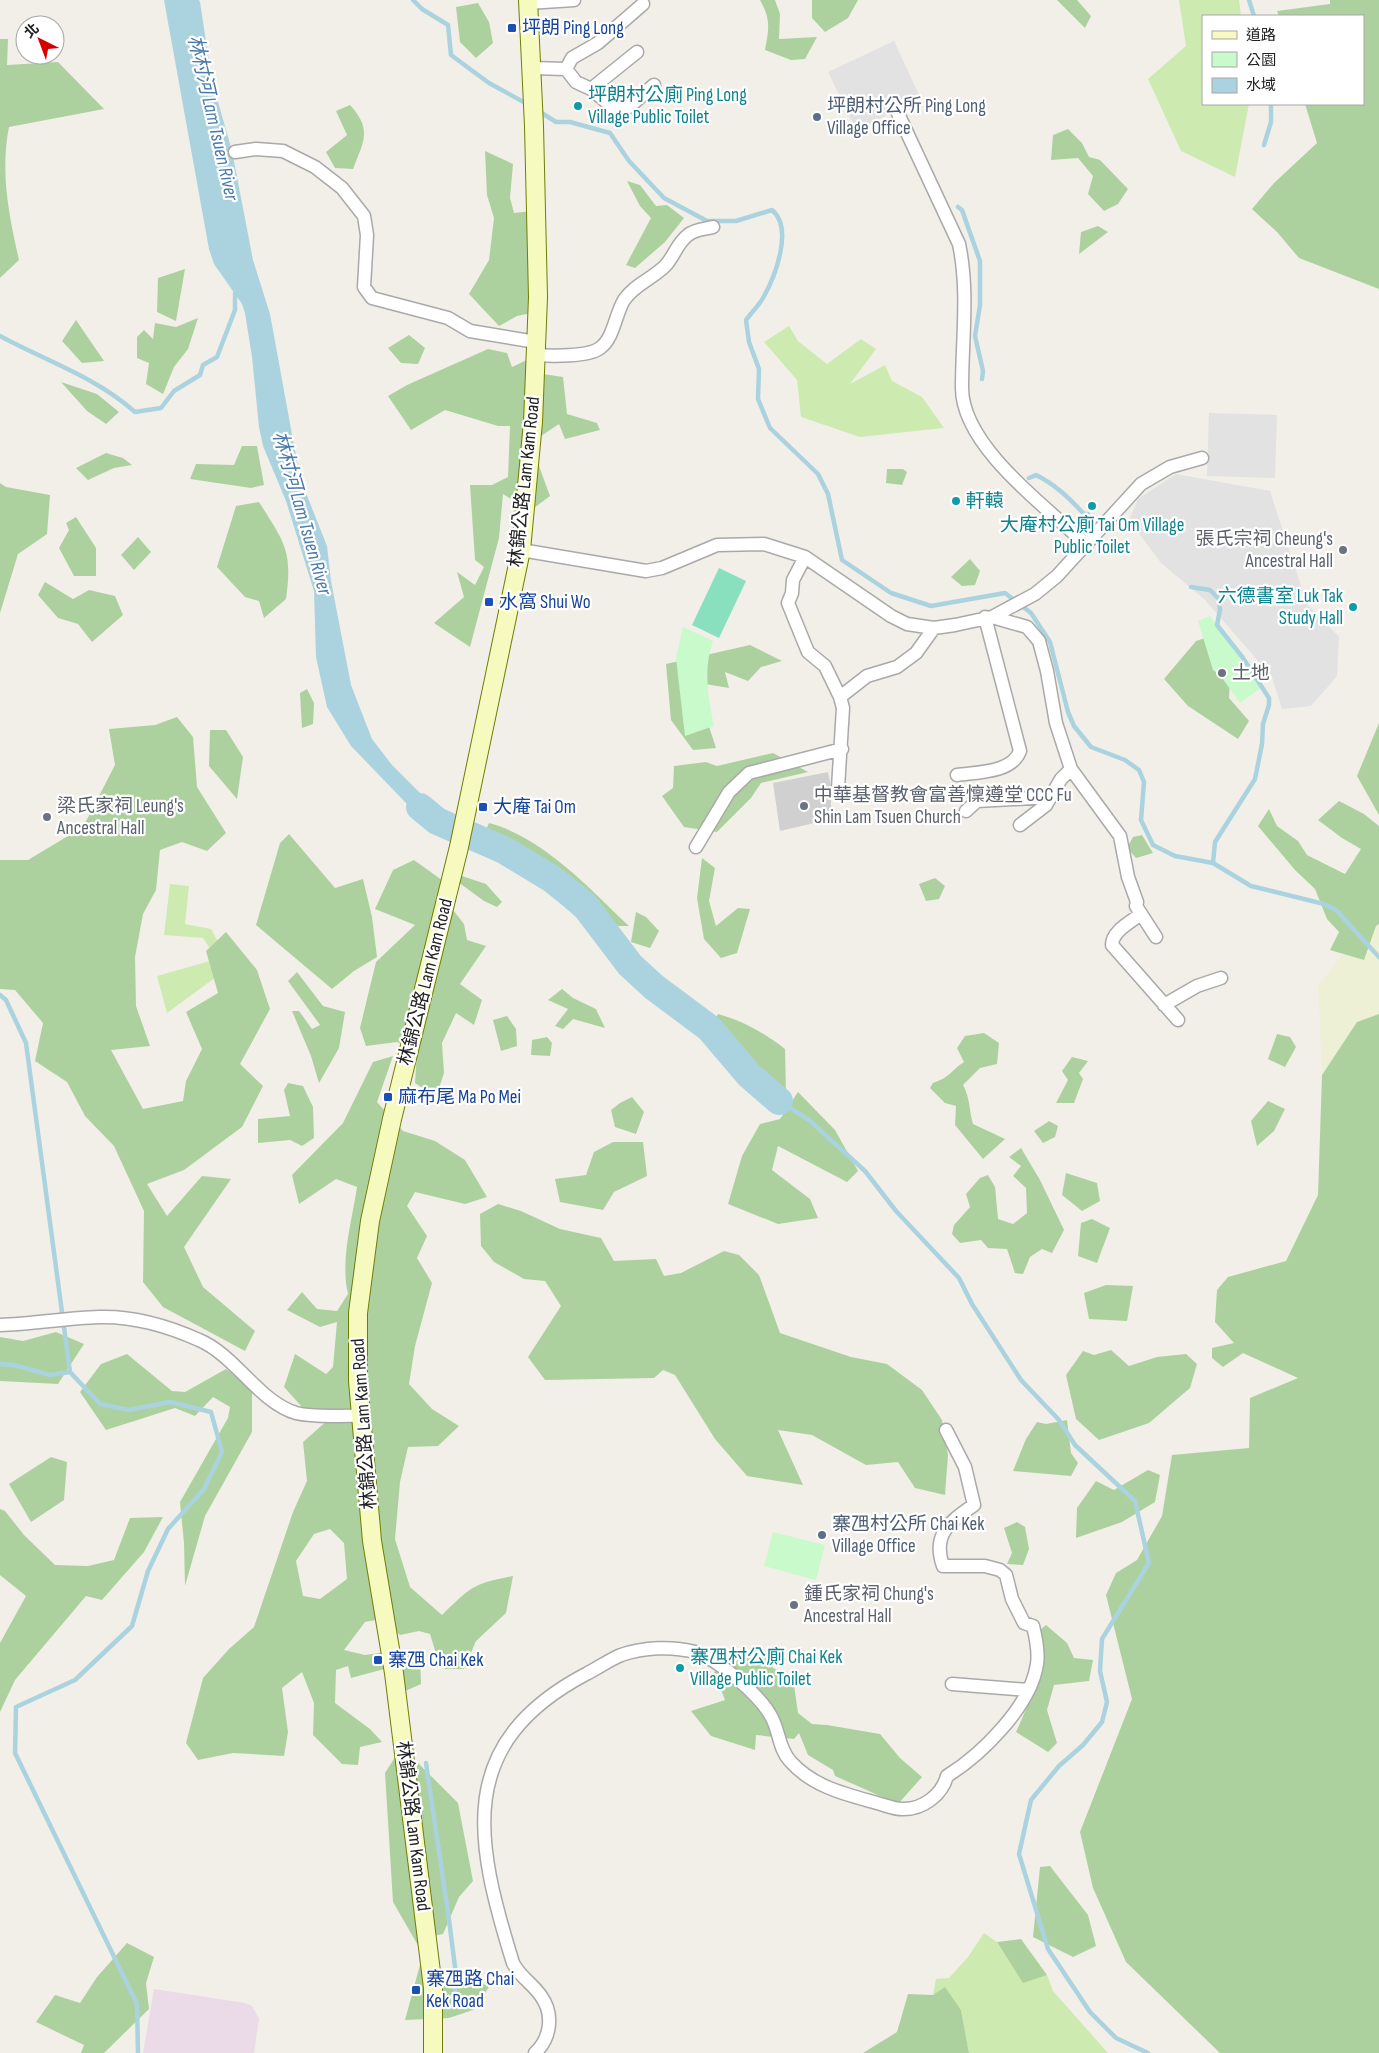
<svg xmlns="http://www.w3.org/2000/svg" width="1379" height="2053" font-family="'Sofia Sans Condensed','Noto Sans TC',sans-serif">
	<rect width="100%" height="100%" fill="#f2efe9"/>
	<path fill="#ebdbe8" d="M154,1989L245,2003L252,2006L259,2019L254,2053H143Z"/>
	<path fill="#d0d0d0" d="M828,772L831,787V819L780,831L773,783Z"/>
	<path fill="#eef0d5" d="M1379,908V1014L1357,1022L1322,1075L1318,986Z"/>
	<path fill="#cdebb0" d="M1179,0H1239L1241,16H1203V104H1249L1235,177L1181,151L1148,79L1186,46Z
		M789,326L798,341L827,364L861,339L876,349L850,384L885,365L892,381L922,397L944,428L860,437L801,417L797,380L764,342Z
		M170,884L189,886L185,924L211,929L231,966L167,1013L157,976L217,959L203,938L164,935Z
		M984,1933L997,1942L1023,1982L1047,1975L1053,1991L1108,2053H969L961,2010L933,1995L936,1979L949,1978L968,1957Z"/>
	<path fill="#add19e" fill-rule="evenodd" d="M760,0H775L780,14L779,39L817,37L805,59L791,60L765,50C769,28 771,20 760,0Z
		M812,0H858L848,18L825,32L812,18Z
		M1057,0H1077L1091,16L1085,28Z
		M1330,0H1379V289L1299,258L1277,232L1252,209L1274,183L1317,143L1305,104H1363V16H1279L1277,11L1330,4Z
		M478,3L489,22L493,43L476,58L460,42L456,7Z
		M0,39H8L7,65L58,62L104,109L9,127C0,173 9,215 19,260L0,278Z
		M350,105C373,130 363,142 353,169L335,168L326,152L347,135L336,111Z
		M1068,129L1082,143L1089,157L1100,160L1128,189L1118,204L1104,211L1088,194L1093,176L1078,158L1051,160L1053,135Z
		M485,151L513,164L510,198L514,213L531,211L532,313L517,316L499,326L469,294L489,260L494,218L487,195Z
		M627,181L640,185L656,206L667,205L684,218L665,242L635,268L626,265L651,218L640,206Z
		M1098,226L1108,232L1079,254L1081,232Z
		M185,269L176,321L157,312L158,278Z
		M198,318L188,349L174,367L163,394L146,384L149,363L137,358V337L144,330L153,339L155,323L176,327Z
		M76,320L104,361L82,363L62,341Z
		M409,335L425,348L418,364L401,363L388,348Z
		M488,349L507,353L512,367L529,359L543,374L563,377L567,414L597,423L600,430L565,439L559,424L541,436L536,458L550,496L534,508L519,504L503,494L499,538L470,647L434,623L464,597L457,572L475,585L484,567L475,560L470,485H492L508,477L510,426H498L445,410L411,430L388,396L407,385Z
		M61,382L97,394L119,412L106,424L87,411Z
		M242,446H257L264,485L251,488L190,479L196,464L234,465Z
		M106,453L123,458L132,465L114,468L88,480L76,468Z
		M887,469H903L907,472L902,485L886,483Z
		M0,483L6,487L50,495L47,534L18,554L0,613Z
		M259,502C284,542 293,550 286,599L264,618L259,601L245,597L217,567L236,506Z
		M76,517L96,548V576H74L59,548L69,530L66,523Z
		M138,537L151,552L134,570L121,555Z
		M970,559L980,571L975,585L962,586L951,577Z
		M45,582L73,599L89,590L115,596L123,615L92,642L78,624L58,618L38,595Z
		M1208,637L1231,663L1229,698L1249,721L1238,739L1188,706L1164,679L1196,641Z
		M750,645L782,661L761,667L748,681L725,672L729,688L699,683L701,702L716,748L693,750L671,720L666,664Z
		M307,689L314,703L313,724L302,728L300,693Z
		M177,717L193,737L197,787L226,833L207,851L182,842L160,850L156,890L143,914L135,957L136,1006L150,1046L111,1050L143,1109L183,1101L186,1081L202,1049L186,1012L218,993L206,951L226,932L257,970L270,1009L240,1064L263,1086L242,1127L184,1170L147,1184L167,1216L202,1176L231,1179L184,1247L203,1287L255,1331L245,1351L163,1307L143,1282L144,1211L114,1146L85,1116L67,1082L35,1061L43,1023L15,990L0,989V860H28L83,827L115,765L109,729L155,725Z
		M1379,723V815L1357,776Z
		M210,730H226L243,757L237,799L209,766Z
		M773,753L808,772L761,783L751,798L717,832L684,827L662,796L673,788L674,766L706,762L717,766Z
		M1339,801L1364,814L1379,826V924L1376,926L1364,960L1330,950L1339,932L1327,919L1315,889L1295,870L1258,826L1269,809L1277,826L1298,841L1307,855L1345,874L1361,849L1342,838L1318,820Z
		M489,823C544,838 589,888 629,926H613L593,900L485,832Z
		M289,834L335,888L363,879L372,917L377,957L354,971L332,989L256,925L280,843Z
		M1142,835L1153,853L1136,858L1127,848L1133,837Z
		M702,858L715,868L709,901L716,926L738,908L750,909L737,953L721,958L704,939L697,898Z
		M414,860L446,883L453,910L464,924L467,940L486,946L460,984L482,1000L474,1025L456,1013L442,1043L444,1073L436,1097L415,1083L417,1051L397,1042L366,1046L360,1028L376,962L415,925L375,909L393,870Z
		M459,875L486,884L502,902L497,907L484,901L458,882Z
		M935,878L945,886L939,899L926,901L919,884Z
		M636,912L646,917L659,931L650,948L631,942Z
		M297,972L323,1006L345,1012L339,1048L319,1083L311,1056L292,1011H299L312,1029L320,1025L288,981Z
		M562,989L573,998L596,1009L605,1028L573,1019L563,1029L555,1026L568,1009L548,1000Z
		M718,1014C744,1021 764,1033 785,1049L786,1092L764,1071L731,1047L713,1023Z
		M1379,1014V2053H1220L1126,1962L1093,1888L1080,1832L1132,1699L1106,1595L1116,1573L1137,1560L1162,1516L1172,1455L1249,1448L1250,1398L1298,1378L1243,1353L1223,1367L1212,1358V1348L1234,1343L1215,1322L1217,1290L1228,1277L1286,1261L1318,1195L1322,1075L1357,1022Z
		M507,1016L516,1029L517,1046L501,1051L493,1020Z
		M984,1033L999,1043L997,1064L980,1068L963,1085C970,1097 969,1110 973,1124L1005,1139L983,1159L955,1125L956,1106L945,1103L930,1088L933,1083C951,1077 950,1071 964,1062L957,1048L965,1036Z
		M1277,1034L1290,1037L1296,1047L1285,1067L1268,1059Z
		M547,1037L552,1043L550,1056L531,1055L532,1040Z
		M393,1056L377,1102L403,1131L435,1141L465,1160L487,1197L465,1204L415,1192L407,1206L427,1236L417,1258L432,1283L415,1346L409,1384L432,1409L459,1426L438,1446L408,1447L400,1482L395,1539L410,1587L442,1615C471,1587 472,1584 513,1576L506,1613L476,1641L464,1669H445L438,1660L430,1634L419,1631L400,1635L381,1619L365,1622L344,1650L365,1655L400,1650L420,1654L421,1684L403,1692L388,1668L351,1678L348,1666L336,1670L335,1703L370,1729L382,1742L360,1747L358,1765L342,1764L313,1735L314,1703L302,1672L282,1688L288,1732L284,1756L233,1753L198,1760L186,1743L203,1678L229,1649L254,1627L293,1512L307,1481L303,1442L329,1419L302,1407L284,1387L295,1354L326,1374L333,1367L337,1322L320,1327L287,1310L302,1292L317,1309L337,1311L348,1294C340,1260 352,1221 357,1187L336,1179L299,1204L292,1175L343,1123L373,1062ZM330,1529L344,1543L347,1579L320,1599L303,1596L296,1561L314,1534Z
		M1072,1057L1088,1061L1079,1073L1083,1079L1074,1103H1056L1068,1080L1062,1071Z
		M288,1083L303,1086L313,1107L314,1138L302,1146L290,1140L258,1143V1119L290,1116L284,1090Z
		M798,1092L835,1130L858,1171L847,1182L778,1146L772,1170L810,1199L818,1218L778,1224L728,1204L742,1156L760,1124L780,1119Z
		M632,1097L644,1112L636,1134L615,1127L611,1110L620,1103Z
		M1268,1101L1285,1109L1274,1131L1257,1146L1251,1121Z
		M1049,1121L1058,1126L1055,1137L1043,1143L1034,1131Z
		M613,1142H643L647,1176L614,1192L603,1210L560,1202L555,1179L586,1175L594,1152Z
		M1021,1148L1040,1180L1064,1230L1052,1253L1042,1249L1030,1257L1023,1274L1015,1273L1007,1249L988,1248L981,1240L960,1243L952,1234L954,1225L970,1207L966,1194L980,1178L988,1175L995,1187L998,1219L1013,1224L1027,1213L1026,1188L1013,1176L1021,1166L1009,1157Z
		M1066,1173L1097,1183L1100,1201L1082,1211L1062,1195Z
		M498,1204L521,1211L560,1229L601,1238L614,1261L656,1259L664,1276L681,1273L724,1251L739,1255L759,1275L780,1333L851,1357L887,1364L922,1390L942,1420L948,1455L945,1495L915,1488L898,1462L866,1465L812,1435L778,1430L803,1485L747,1476L715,1439L675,1375L663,1370L654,1378L545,1380L528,1357L561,1306L545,1281L524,1279L494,1262L481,1246L480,1214Z
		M1092,1219L1110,1228L1097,1263L1078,1256L1081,1223Z
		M1106,1285L1133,1286L1127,1321L1089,1319L1084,1293Z
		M56,1332L84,1344L58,1384L0,1381V1337L23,1341Z
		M1111,1350L1129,1366L1157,1357L1186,1354L1197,1364L1190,1388L1149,1423L1099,1440L1076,1419L1066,1375L1083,1351L1094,1355Z
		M127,1354L172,1391L185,1392L226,1369L252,1388V1432L205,1516L185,1586L184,1543L180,1502L228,1418L230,1407L213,1397L195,1416L175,1408L106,1430L80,1392L101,1364Z
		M1067,1420L1071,1453L1078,1463L1071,1476L1013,1471L1026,1439L1037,1422L1046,1424Z
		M51,1457L67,1462L64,1500L31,1522L9,1484Z
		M1148,1470L1160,1475L1155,1502L1122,1522L1076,1538L1077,1508L1096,1481L1114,1490Z
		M0,1509L5,1511L24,1535L55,1565L88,1566L114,1560L130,1518L163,1517L144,1552L102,1600L86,1596L15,1680L0,1712V1643L26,1596L0,1575Z
		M1017,1522L1025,1527L1029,1549L1023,1565L1007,1564L1012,1553L1004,1528Z
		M1046,1625L1067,1643L1074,1658L1093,1660L1089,1681L1054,1685L1047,1710L1057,1743L1048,1752L1016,1732L1034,1691L1029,1639Z
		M744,1653L768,1658L773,1668L793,1678L798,1713L812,1724L827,1725L880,1734L900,1758L922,1777L898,1804L835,1776L833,1770L808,1755L799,1733L794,1739L756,1735L755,1750L711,1736L691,1711L725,1700L714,1672Z
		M397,1754L410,1755L458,1803L473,1881L459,1897L443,1934L423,1938L437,1983L464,1972L489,1987L473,2010L449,2018L405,2020L423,1954L393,1902L385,1773Z
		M1050,1866L1088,1915L1096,1946L1073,1957L1033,1937L1040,1867Z
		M1021,1939L1047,1975L1023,1983L997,1942Z
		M127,1943L154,1957L146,1983L149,2009L104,2053H81L84,2045L36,2022L55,1995L80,2003L97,1977Z
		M945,1987L961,2010L969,2053H863L897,2032L908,1994L933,1995Z"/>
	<path fill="#c8facc" d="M1210,616L1261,688L1240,703L1220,675L1213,670L1198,621Z
		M683,627L713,641C703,669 708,698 714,726L685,736L676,658Z
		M773,1532L825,1545L816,1580L764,1566Z"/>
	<path fill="#88e0be" d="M719,568L746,581L719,638L692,625Z"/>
	<path fill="#e2e2e2" d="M894,41L921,99L856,130L828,72Z
		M1209,413L1277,415L1275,478L1207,476Z
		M1176,474L1270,491L1307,604L1339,637L1337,676L1311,706L1282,709L1272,677L1205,600L1161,563L1129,520L1138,499Z"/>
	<path fill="#aad3df" d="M164,0H199L200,2L212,81L232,151L253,260L270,314L300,478L327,546L331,581L351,685L372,739L392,765L444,817L450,827L445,834L433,831L351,746L327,707L316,657L314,591L286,501L263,446L259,427L252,357L245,313L242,304L214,264L209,249Z"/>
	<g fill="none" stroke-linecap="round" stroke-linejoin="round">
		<path stroke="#aad3df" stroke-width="4.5" d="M413,0L422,9L448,25L451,55L489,83L529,105
			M1249,0L1254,16
			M537,110L556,122H570L610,133L629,161L664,198L707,221H736L772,210C794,228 775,277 763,298C759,305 752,312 746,320L749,342L759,369L758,399L770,428L818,474L828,494L842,560L891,593L931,606L1005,593L1031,613L1050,642L1068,712L1074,726L1091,747L1125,760L1139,770L1144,782L1141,820L1153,845L1175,856L1213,863L1251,886L1324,904L1336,910L1379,957
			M1264,145L1271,122V104
			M958,207L962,210L980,261V305L975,336L983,371L982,379
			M0,336C46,361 96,377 135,412L161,408L174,391L200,375L203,365L217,357L235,310V293L237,288
			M1029,478L1036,475C1056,485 1069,498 1084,514H1088
			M1191,587L1210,590L1219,599L1220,610L1217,625L1243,658L1269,698V705L1263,724L1262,744L1255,779L1215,842L1213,863
			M0,995L6,1000L26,1043L70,1372L100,1404L129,1410L170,1402L211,1412L222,1452L204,1489L168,1529L148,1571L132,1626L75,1680L16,1707L15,1753L137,2004L138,2053
			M779,1101L809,1120L865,1171L896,1211L959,1278L972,1304L1021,1380L1059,1420L1075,1445L1135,1501L1149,1563L1102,1639L1100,1671L1107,1702L1102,1722L1083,1745L1059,1766L1031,1800L1019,1854L1048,1949L1090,2012L1116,2038L1148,2053
			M0,1364L14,1365L50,1375L70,1372
			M426,1763L448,1912L455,1967V1998"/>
		<path stroke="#aad3df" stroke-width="28" d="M420,807L437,821L504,850L552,879L572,895L586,907L630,965L654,987L709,1028L749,1075L779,1101"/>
		<defs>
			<path id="minor" d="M528,3L574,0
				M643,4L598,43L572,58L566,69L576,82L591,89L616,110L629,107L654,85
				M531,68L566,69
				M591,89L637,52
				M895,107L959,244C969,291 962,340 962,388C962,446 1046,507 1087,545
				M235,152L256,149L283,151L315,167L342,188L364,216L367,235L364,287L372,298L448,318L470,331L536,342
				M536,355C550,356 589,357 600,348C614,338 615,315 624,300C635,284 652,279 665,266C674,257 677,243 688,235C695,229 705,229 713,227
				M521,550L646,571L662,568L717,545L764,544L805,557L891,616L907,624L934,628L955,625L992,617L1035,594L1057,576L1141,484L1170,467L1202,458
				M805,557L793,580L792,593L788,603L808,652L825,666L840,697L843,708L838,788
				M992,617L1027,627L1039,641L1047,671L1056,723L1071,769L1120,836L1128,877L1137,902L1136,906L1156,937
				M840,697L867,676L897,667L916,653L934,628
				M957,775C977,772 1012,773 1020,751L985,617
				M966,811L977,801L1051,797
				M1020,825L1046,805L1061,779L1071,769
				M696,847L729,792L749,773L842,749
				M1141,914C1131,922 1112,931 1112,945L1178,1020
				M1164,1005L1197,986L1221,978
				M0,1325C33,1324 66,1318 99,1317C133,1316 168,1326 199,1340C235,1355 259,1402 296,1413C316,1418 340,1415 360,1416
				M952,1684L1028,1690
				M535,2053C551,2038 554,2014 541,1996C532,1983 520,1977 513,1963C475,1840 454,1744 586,1674C598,1668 609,1660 621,1655C644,1647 672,1646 695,1652C718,1659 761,1696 772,1718C779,1731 779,1749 790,1761C813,1787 845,1794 877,1803C885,1805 896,1810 904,1809C923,1809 942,1795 947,1776C981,1755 1031,1706 1037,1664C1039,1651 1036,1638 1033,1626L1024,1623L1012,1599L1006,1575L1000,1570L985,1566H943C932,1535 949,1522 974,1505L965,1467L946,1430"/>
			<path id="secondary" d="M433,2053V1988L394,1673L372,1541L358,1381V1313L370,1221L392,1119L459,847L521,550L533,422L538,297L534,126L528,0"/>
		</defs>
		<use href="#minor" stroke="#a9a9a9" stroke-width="15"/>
		<use href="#secondary" stroke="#707d05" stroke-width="20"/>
		<use href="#minor" stroke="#fff" stroke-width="12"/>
		<use href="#secondary" stroke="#f7fabf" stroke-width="18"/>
	</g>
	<g fill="#1a4fb4" stroke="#fff" stroke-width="2">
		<rect x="507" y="23" width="10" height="10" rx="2.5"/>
		<rect x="484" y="597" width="10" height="10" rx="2.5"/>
		<rect x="478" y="802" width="10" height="10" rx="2.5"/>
		<rect x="383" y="1092" width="10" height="10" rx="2.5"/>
		<rect x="373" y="1655" width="10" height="10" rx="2.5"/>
		<rect x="411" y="1985" width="10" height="10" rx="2.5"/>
	</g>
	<g fill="#0f9aa8" stroke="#fff" stroke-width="2">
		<circle cx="578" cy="106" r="5"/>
		<circle cx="956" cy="501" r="5"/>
		<circle cx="1092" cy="506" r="5"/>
		<circle cx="1353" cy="607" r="5"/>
		<circle cx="680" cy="1668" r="5"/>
	</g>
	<g fill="#5c6f8a" stroke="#fff" stroke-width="2">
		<circle cx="817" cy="117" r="5"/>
		<circle cx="822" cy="1535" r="5"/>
	</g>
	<g fill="#6b7280" stroke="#fff" stroke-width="2">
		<circle cx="1343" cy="550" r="5"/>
		<circle cx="1222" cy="673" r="5"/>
		<circle cx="804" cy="806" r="5"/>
		<circle cx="47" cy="817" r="5"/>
		<circle cx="794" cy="1605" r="5"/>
	</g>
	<g text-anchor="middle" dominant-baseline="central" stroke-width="4.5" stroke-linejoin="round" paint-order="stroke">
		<g font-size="19" fill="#164399" stroke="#fff" text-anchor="start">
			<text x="522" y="28">坪朗 Ping Long</text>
			<text x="499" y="602">水窩 Shui Wo</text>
			<text x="493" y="807">大庵 Tai Om</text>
			<text x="398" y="1097">麻布尾 Ma Po Mei</text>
			<text x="388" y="1660">寨乪 Chai Kek</text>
			<text x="426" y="1979">寨乪路 Chai<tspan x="426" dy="22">Kek Road</tspan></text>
		</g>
		<g font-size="19" fill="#0d838f" stroke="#fff" text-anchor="start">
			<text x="588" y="95">坪朗村公廁 Ping Long<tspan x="588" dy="22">Village Public Toilet</tspan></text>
			<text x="966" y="501">軒轅</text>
			<text x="1092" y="525" text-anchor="middle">大庵村公廁 Tai Om Village<tspan x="1092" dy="22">Public Toilet</tspan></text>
			<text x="1343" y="596" text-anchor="end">六德書室 Luk Tak<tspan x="1343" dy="22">Study Hall</tspan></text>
			<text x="690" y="1657">寨乪村公廁 Chai Kek<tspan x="690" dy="22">Village Public Toilet</tspan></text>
		</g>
		<g font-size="19" fill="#4e5e75" stroke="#fff" text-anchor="start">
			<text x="827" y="106">坪朗村公所 Ping Long<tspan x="827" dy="22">Village Office</tspan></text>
			<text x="832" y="1524">寨乪村公所 Chai Kek<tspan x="832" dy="22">Village Office</tspan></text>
		</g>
		<g font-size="19" fill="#222" stroke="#fff">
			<text transform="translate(525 482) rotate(-84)">林錦公路 Lam Kam Road</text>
			<text transform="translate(426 982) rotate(-76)">林錦公路 Lam Kam Road</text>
			<text transform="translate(364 1424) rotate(-94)">林錦公路 Lam Kam Road</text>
			<text transform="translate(413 1826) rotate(83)">林錦公路 Lam Kam Road</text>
		</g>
		<g font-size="19" fill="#5b616d" stroke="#fff" text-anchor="start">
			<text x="1333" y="539" text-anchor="end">張氏宗祠 Cheung's<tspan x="1333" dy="22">Ancestral Hall</tspan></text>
			<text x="1232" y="673">土地</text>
			<text x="814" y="795">中華基督教會富善懍遵堂 CCC Fu<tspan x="814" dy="22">Shin Lam Tsuen Church</tspan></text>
			<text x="57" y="806">梁氏家祠 Leung's<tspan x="57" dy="22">Ancestral Hall</tspan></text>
			<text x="804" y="1594">鍾氏家祠 Chung's<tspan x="804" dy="22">Ancestral Hall</tspan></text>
		</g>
		<g font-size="20" font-style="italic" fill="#4a7aab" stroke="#fff">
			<text transform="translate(213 118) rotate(77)">林村河 Lam Tsuen River</text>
			<text transform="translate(302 513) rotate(74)">林村河 Lam Tsuen River</text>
		</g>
	</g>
	<rect x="1202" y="15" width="162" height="90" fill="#ffffff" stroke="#a7a7a7"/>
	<rect x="1212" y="31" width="25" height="8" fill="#f7fabf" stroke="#a7a7a7"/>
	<text x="1246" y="40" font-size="15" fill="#222222">道路</text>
	<rect x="1212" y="52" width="25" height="15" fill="#c8facc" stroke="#a7a7a7"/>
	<text x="1246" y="65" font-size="15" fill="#222222">公園</text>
	<rect x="1212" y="78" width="25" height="15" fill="#aad3df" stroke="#a7a7a7"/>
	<text x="1246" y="90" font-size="15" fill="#222222">水域</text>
	<g transform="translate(40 40) rotate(318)"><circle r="24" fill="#ffffff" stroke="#a7a7a7"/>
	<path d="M0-4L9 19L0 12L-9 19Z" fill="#d40000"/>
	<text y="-8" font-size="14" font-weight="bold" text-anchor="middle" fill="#222222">北</text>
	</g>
</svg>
